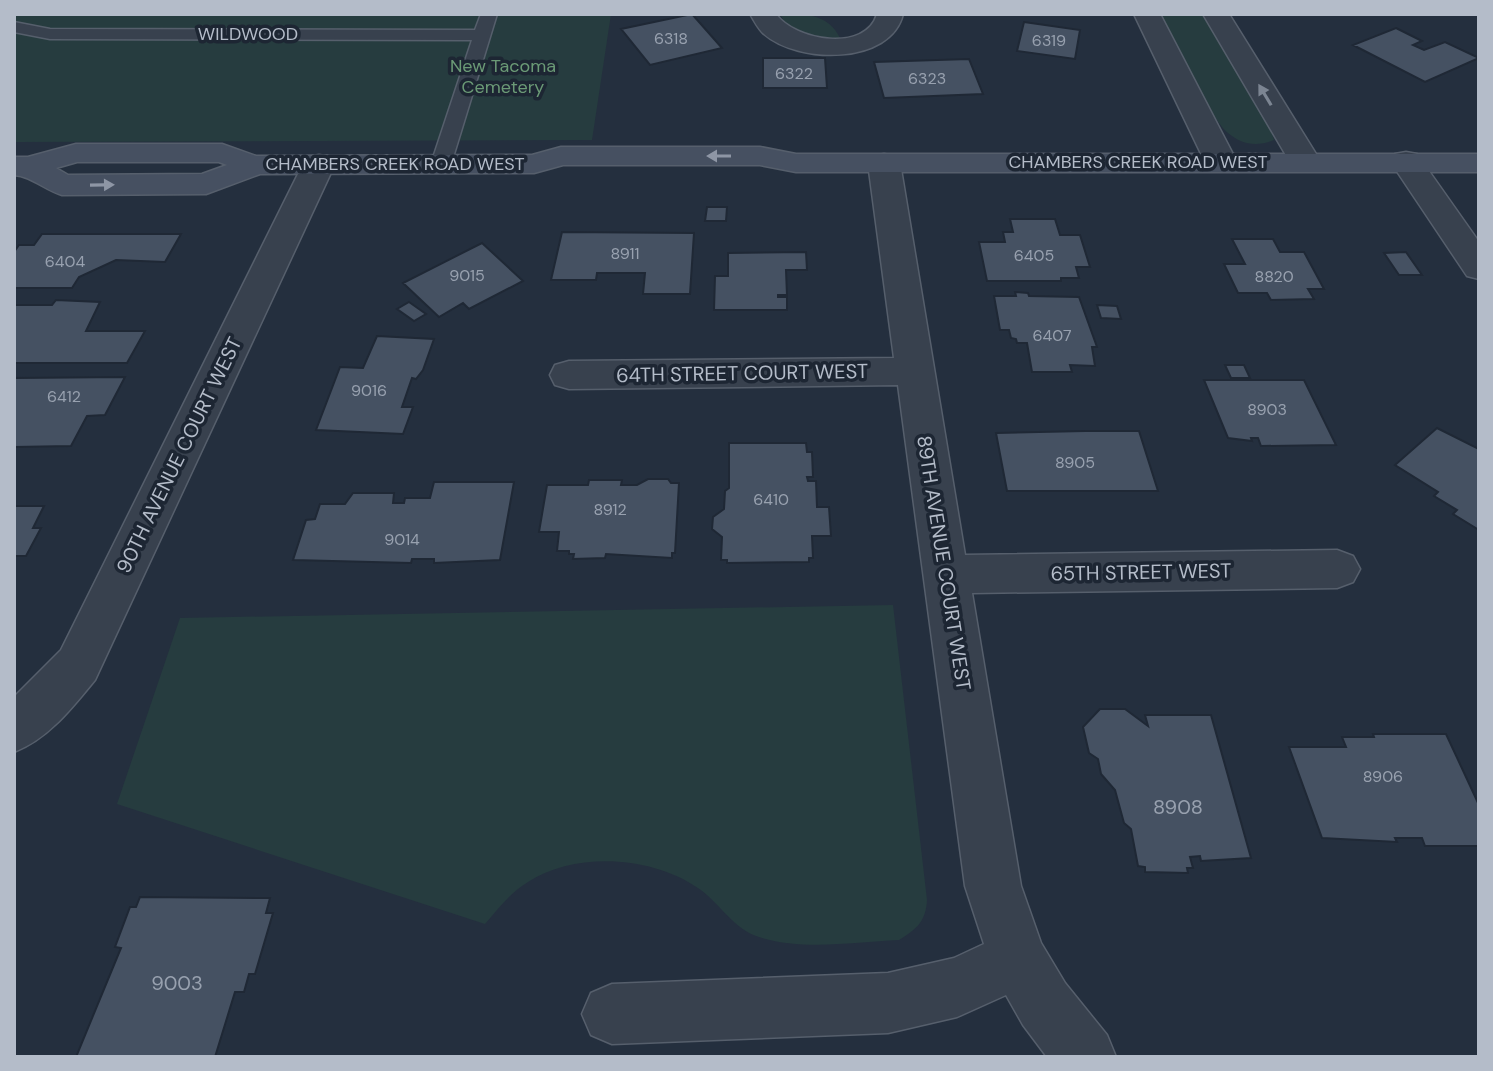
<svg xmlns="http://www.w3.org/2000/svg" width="1493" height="1071" font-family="'DM Sans',sans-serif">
	<rect width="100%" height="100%" fill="#242f3e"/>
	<path fill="#263c3f" d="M14,14H611L592,140L14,142Z
		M780,14C804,14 828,13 840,38C817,38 791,37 780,14Z
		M1160,14H1202L1271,130L1274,140C1257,147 1242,145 1228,133C1209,117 1174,40 1160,14Z
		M893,605L927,900C926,921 917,929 899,940C854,942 803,951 759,937C733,929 719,902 698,888C652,856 576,851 528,882C511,892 498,909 485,924L117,804L180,618Z"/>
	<path fill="#455162" stroke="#1f2835" stroke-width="2" d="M692,14L722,48L650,65L621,29Z
		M1024,22L1080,30L1075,59L1017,51Z
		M1396,28L1422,41L1413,45L1424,50L1445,42L1479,58L1425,82L1353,45Z
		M763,58H825L827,88H763Z
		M969,59L983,94L884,98L874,62Z
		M707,207H727L726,221H705Z
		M1010,219H1055L1060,235H1080L1090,267H1076L1079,278H1061V281H987L979,242H1005L1003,232H1013Z
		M562,232L694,233L690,294H643L645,273H597L596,280H551Z
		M42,234H181L165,262L116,260L79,277L72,288H14V252L19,245H34Z
		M1232,239H1273L1280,252H1304L1324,289H1308L1314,299L1271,300L1267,293H1238L1224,264H1245Z
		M482,243L523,281L469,309L463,303L439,317L403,283Z
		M806,252L807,270H786L787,295H778V297H787V310H714L715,276H728V253Z
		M1406,252L1422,275H1399L1384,253Z
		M1015,292L1028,293L1029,296L1079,297L1097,347H1092L1095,366L1070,365L1072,372H1032L1027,343H1017L1016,339L1011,338L1009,330H1000L994,296H1016Z
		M56,300L100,302L86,331H145L127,363H14V305H52Z
		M409,302L426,314L414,321L397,309Z
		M1097,305L1117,306L1121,319L1101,318Z
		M377,336L434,339L423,370L416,379L412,378L402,407H413L403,434L316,430L340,367L363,368Z
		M1225,365H1244L1250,378H1231Z
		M125,377L105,415L87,416L71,446L14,447V378Z
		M1204,380H1304L1336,445L1261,446L1258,438H1251L1252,441L1228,438Z
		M1437,428L1479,449V530L1453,514L1457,510L1434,496L1438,492L1395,465Z
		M1085,431H1139L1158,491H1007L996,433Z
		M729,443H806L807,452H812L813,477H807L808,481H816L817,507H829L831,536H812L813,558H809V562L727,563V560H721L722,537L712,529L713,517L724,509L725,491L729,488Z
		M648,479H668L671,483H679L675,553H672V558L606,554L605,558L573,559L574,554H569V551H557L559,532H539L547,485H588L589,480H622L621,485H637Z
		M434,482H514L500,560L434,563V559H412L411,563L293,560L306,520L315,519L320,504H345L353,493H394L393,503H404L405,498H430Z
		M14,506H44L33,528H41L26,556H14Z
		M1100,709H1125L1148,726L1145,715H1211L1251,858L1201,861L1200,856L1190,857L1193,868H1187L1188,873L1145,872V867L1138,866L1131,829L1124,823L1115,790L1101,774L1098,759L1089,753L1083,727Z
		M1373,734H1446L1479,805V846H1425L1422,838H1395L1397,842L1322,838L1289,747H1346L1342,737H1374Z
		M140,897L270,898L266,913H273L255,974H249L244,992H235L215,1057H76L121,948L115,947L130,907H136Z"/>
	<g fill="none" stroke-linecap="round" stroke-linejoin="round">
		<defs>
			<path id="lane" d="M481,14H497L451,164L441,170L431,164L472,40L50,39L14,32V22L50,29L475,30Z"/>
			<path id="street" d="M750,14H776C795,41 866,53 877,14H903C891,65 798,64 764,34C758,29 754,20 750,14Z
				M1134,14H1160L1237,162L1232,169L1221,171L1210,169L1205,162Z
				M1203,14H1229L1321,162L1316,169L1305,171L1294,169Z
				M1406,152L1417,154L1479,242V279L1467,276L1390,161L1395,154Z
				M884,154L895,156L900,163L965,555L1337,550L1353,556L1360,569L1353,582L1337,588L972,593L1021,886L1041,943L1065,983L1107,1035L1116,1057H1047L1023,1025L1006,995L957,1017L888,1033L612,1044L591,1035L582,1014L591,993L612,984L888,973L954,958L984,944L965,886L898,385L569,389L555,385L550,375L555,365L569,361L894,358L868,163L873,156Z
				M319,155L330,157L335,164L95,680C72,708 48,739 14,752V697L61,650L303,164L308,157Z"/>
			<path id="secondary" d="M76,144H222L256,156L532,155L561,147H760L796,154H1479V172H796L760,165H563L534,173L260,174L206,194L62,195C45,190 31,176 14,175V157H28ZM77,162H219L227,165L202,174L68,175L56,168Z"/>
		</defs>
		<use href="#lane" stroke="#565f6c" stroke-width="3"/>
		<use href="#street" stroke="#565f6c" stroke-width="3"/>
		<use href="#secondary" stroke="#565f6c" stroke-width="3"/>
		<use href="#lane" fill="#38414e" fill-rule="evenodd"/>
		<use href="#street" fill="#38414e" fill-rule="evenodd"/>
		<use href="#secondary" fill="#465061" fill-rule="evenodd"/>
	</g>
	<defs><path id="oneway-solid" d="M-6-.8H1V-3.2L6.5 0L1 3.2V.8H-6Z" transform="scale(2)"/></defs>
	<use fill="#7c8592" href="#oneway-solid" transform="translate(1265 95) rotate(-121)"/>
	<g fill="#8e96a5">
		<use href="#oneway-solid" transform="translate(719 156) rotate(180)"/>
		<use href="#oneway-solid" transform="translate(102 185) rotate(-1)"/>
	</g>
	<g text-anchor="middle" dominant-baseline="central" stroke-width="7" stroke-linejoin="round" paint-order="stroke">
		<g font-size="16" fill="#98a1af">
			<text x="671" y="38">6318</text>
			<text x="1049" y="40">6319</text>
			<text x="794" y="73">6322</text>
			<text x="927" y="78">6323</text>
			<text x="625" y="253">8911</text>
			<text x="1034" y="255">6405</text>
			<text x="65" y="261">6404</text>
			<text x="467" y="275">9015</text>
			<text x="1274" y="276">8820</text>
			<text x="1052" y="335">6407</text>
			<text x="369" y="390">9016</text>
			<text x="64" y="396">6412</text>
			<text x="1267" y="409">8903</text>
			<text x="1075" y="462">8905</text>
			<text x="771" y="499">6410</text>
			<text x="610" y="509">8912</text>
			<text x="402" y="539">9014</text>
			<text x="1383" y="776">8906</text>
		</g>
		<g font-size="18" fill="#b4bcc9" stroke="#1d2633">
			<text x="248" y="34">WILDWOOD</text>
			<text x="1138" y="162">CHAMBERS CREEK ROAD WEST</text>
			<text x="395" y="164">CHAMBERS CREEK ROAD WEST</text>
		</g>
		<g font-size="18" fill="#6b9a76" stroke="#1d2633">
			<text x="503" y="66">New Tacoma<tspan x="503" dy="21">Cemetery</tspan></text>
		</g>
		<g font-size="20" fill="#b4bcc9" stroke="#1d2633">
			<text transform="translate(742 373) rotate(-1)">64TH STREET COURT WEST</text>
			<text transform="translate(179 455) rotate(-64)">90TH AVENUE COURT WEST</text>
			<text transform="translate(944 563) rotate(81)">89TH AVENUE COURT WEST</text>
			<text transform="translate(1141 572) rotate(-1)">65TH STREET WEST</text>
		</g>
		<g font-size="20" fill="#98a1af">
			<text x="1178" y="807">8908</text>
			<text x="177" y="983">9003</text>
		</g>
	</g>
	<rect width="1493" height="1071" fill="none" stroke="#b4bcc9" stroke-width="32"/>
</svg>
